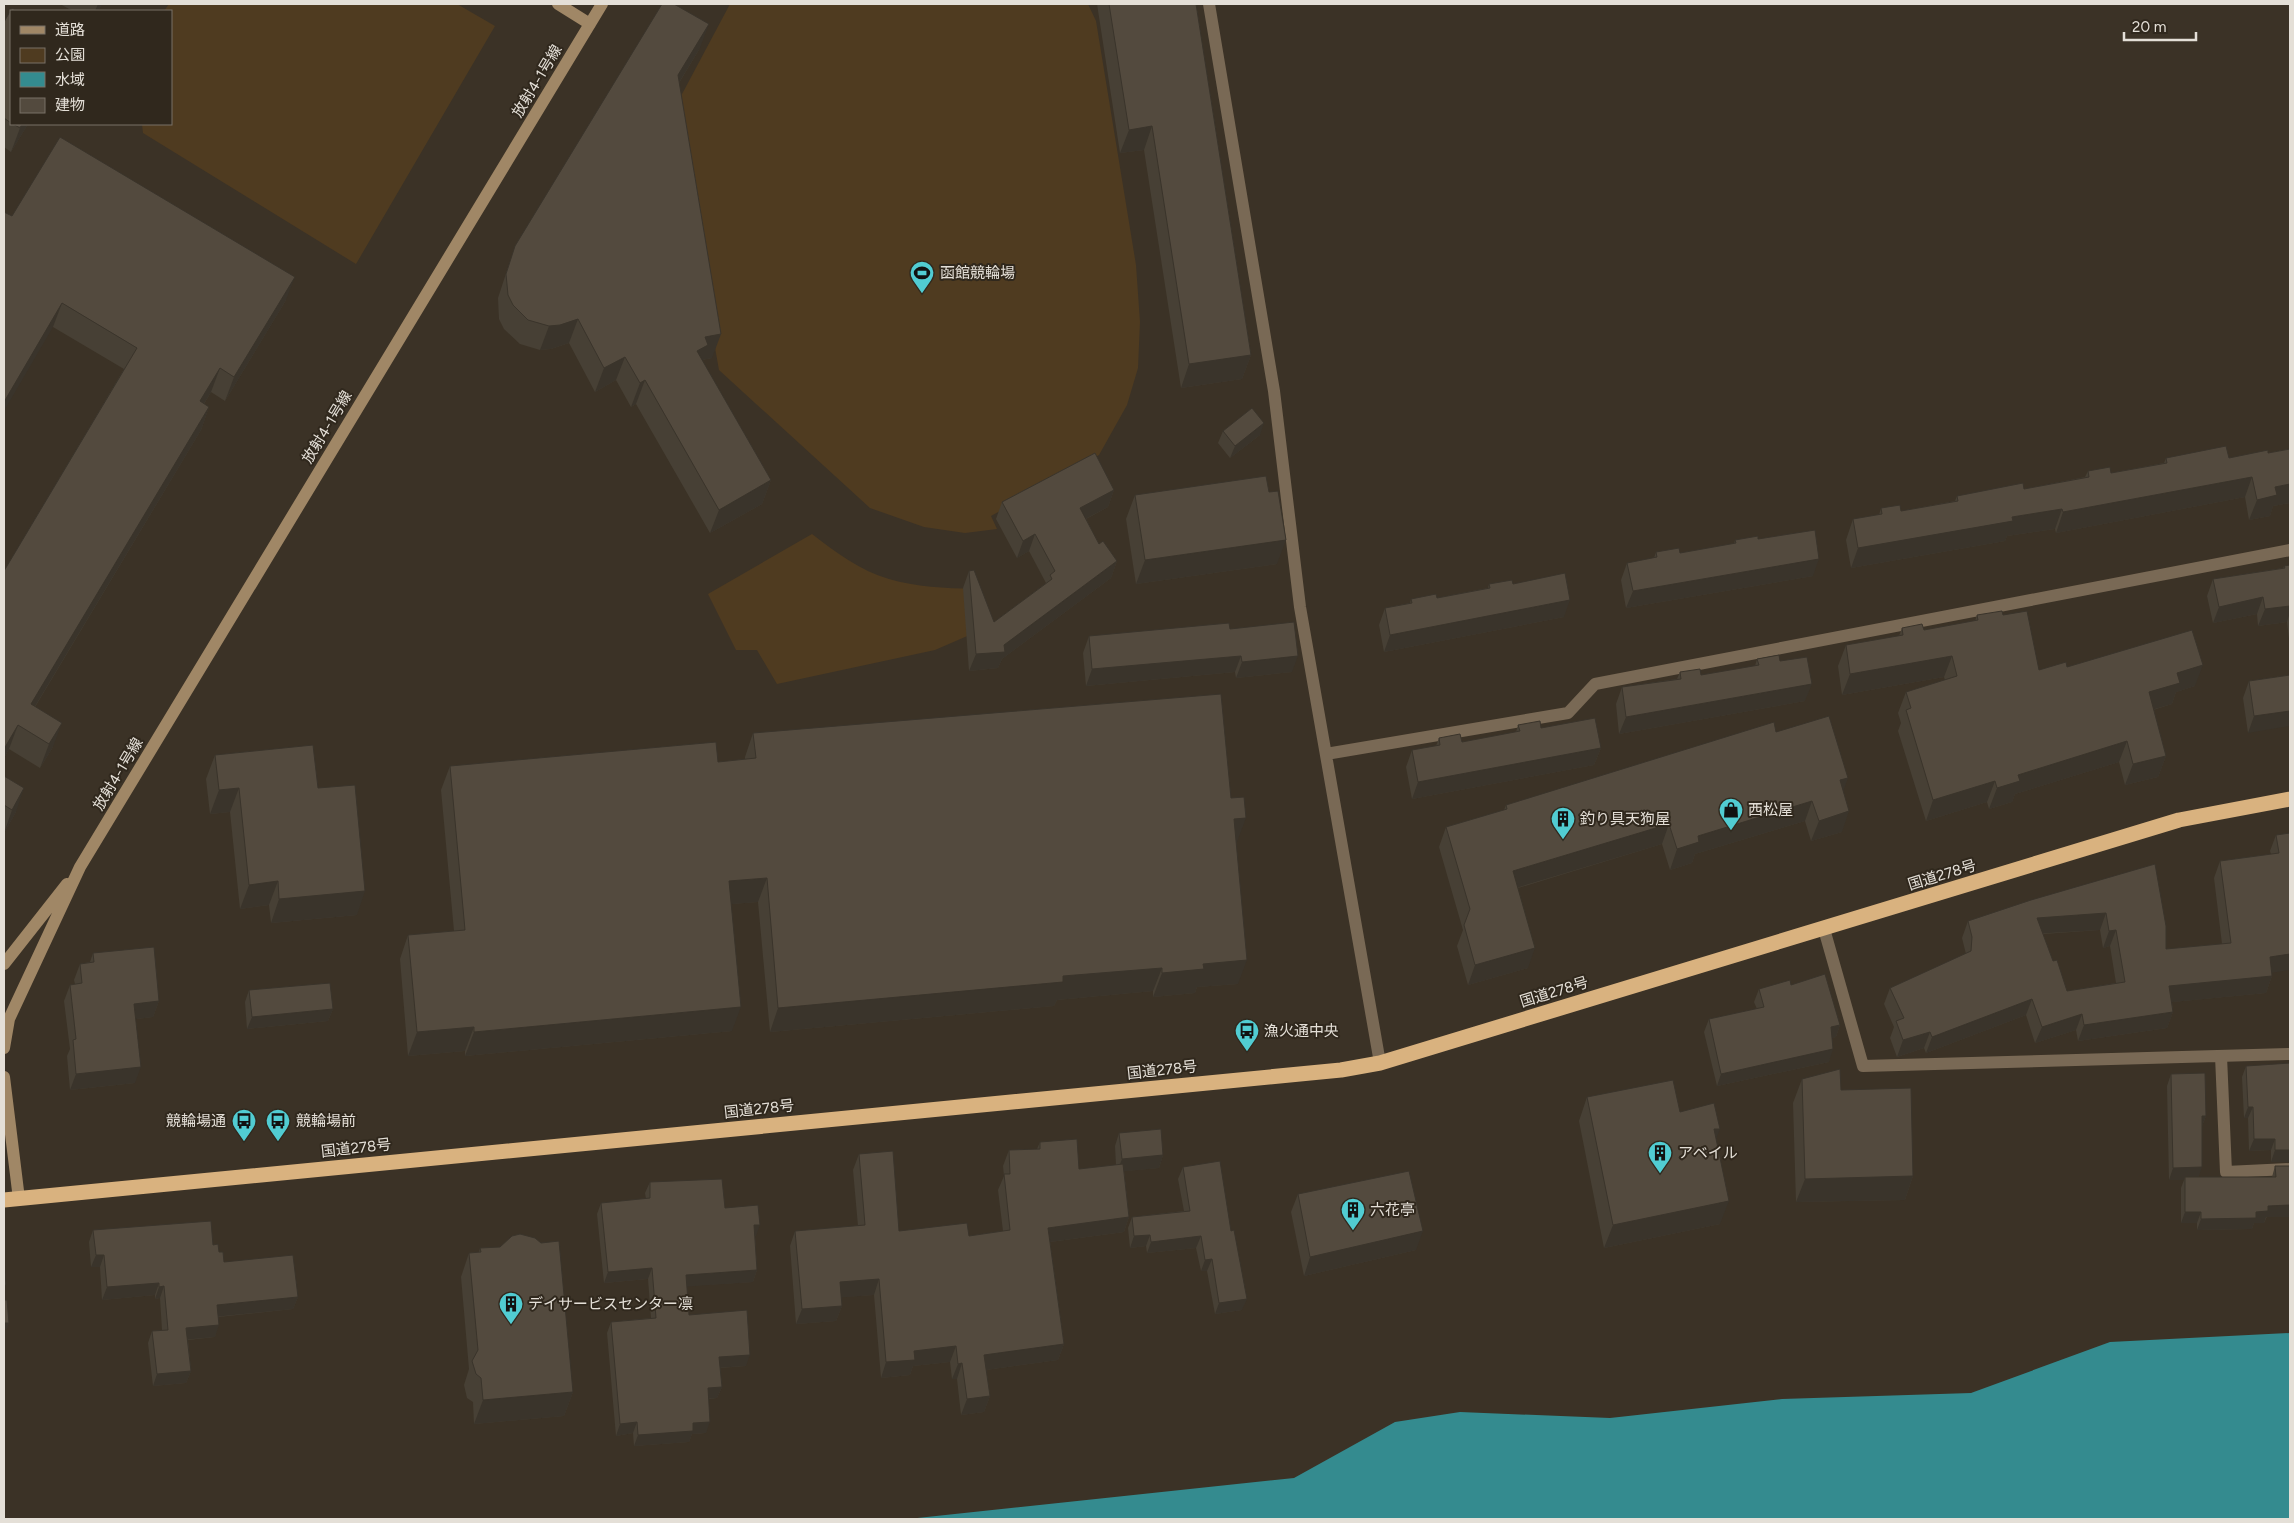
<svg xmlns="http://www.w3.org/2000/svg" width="2294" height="1523" font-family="Figtree,'Noto Sans JP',sans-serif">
	<rect width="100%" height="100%" fill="#3b3226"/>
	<path fill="#4f3b20" d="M169,4H457L495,26L356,264L143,133L142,124H171V11H164Z
		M730,4H1088L1096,21L1136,265L1140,322L1138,368L1127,405L1099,455L991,516L997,529L965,533L924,527L870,508L719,370L673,111Z
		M812,534C835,552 861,571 889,579C916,587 945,588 973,589L988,627L935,650L777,684L757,650H736L708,594Z"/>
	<path fill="#348b8f" d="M2290,1333V1519H908L1294,1478L1395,1422L1460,1412L1610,1418L1782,1399L1971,1393L2110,1342Z"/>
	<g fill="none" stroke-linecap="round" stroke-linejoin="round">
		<path stroke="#796955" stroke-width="12" d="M1209,4L1274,391L1300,607L1380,1063
			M1326,754L1568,713L1595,684L2290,550
			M1824,929L1863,1066L2290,1054
			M2221,1056L2226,1172L2290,1169"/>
		<path stroke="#a08766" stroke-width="12" d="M558,4L590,24
			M4,964L67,884
			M4,1048L9,1019L80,867L602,4
			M4,1077L19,1199"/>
		<path stroke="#d9b27f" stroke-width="15" d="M4,1200L1341,1070L1380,1063L2179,820L2290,799"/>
	</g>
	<path fill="#474035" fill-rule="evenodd" d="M60,4H102L98,11H73Z
		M1097,4H1196L1251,355L1242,379L1181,388L1144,150L1120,153Z
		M11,11V124H28L11,152L4,147V22Z
		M700,48L679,83L712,358L702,360L771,480L762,504L710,533L636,404L631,407L616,380L595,392L569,343L551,349L540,350L520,344L504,329L499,319L498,298L515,246Z
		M12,216L286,300L225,401L211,392L204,404L209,407L201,430L35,707L53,747L40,768L9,749L4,758V571L124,369L53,327Z
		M1223,431L1260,435L1230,458L1218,443Z
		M2290,449V503L2273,506L2270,516L2249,520L2245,497L2056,533L2055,529L2007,536L2005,541L1851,568L1846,540L1853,519L1879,515L1881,508L1901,511L1955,501L1957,496L2024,489L2085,477L2088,471L2111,473L2164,463L2166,458H2229L2268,453Z
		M1114,490L1108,507L1086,519L1099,544L1117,561L1111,578L1002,659L998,668L969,671L963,588L969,571L994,622L1046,583L1029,551L1017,558L996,519L1002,502Z
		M1135,495L1277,564L1136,584L1126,519Z
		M1758,539L1813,576L1626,608L1621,580L1627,563L1654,558L1656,552L1680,553L1734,544L1735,540Z
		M2290,565V647L2287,622L2258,626L2257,614L2213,623L2207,596L2213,579L2283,568L2284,566Z
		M1489,584H1513L1564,617L1384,652L1379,625L1385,608L1410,603L1411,599L1437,598L1488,588Z
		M1977,615H2003L2039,670L2067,667L2195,686L2176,692L2172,704L2153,710L2166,756L2158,777L2125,785L2119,762L2015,794L2012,802L1989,809L1987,802L1926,821L1898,731L1901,723L1898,713L1906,692L1945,680L1944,677L1842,695L1838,666L1846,645L1899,636L1902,628L1924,630L1975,621Z
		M1230,629L1292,672L1236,678L1235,672L1086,686L1083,653L1089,636Z
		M1757,659L1780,661L1805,701L1619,734L1616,704L1622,687L1677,679L1680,672L1701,675L1755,666Z
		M2290,675L2248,733L2243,698L2249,681Z
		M1518,725L1541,728L1601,748L1594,765L1412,799L1406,767L1412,750L1436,746L1439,738L1462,742L1516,732Z
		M1776,732L1843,792L1842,832L1811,841L1805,821L1695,854L1692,863L1670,870L1662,844L1518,888L1528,968L1468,985L1457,946L1463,930L1439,847L1446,827L1504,810L1506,805Z
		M753,733L1231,798L1237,842H1236L1238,984L1197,987L1195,993L1153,997V991L1057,1000L1054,1006L770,1032L758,902L731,904L732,1031L465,1056V1051L408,1056L400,959L408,935L454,931L441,790L450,766L718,762L745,759V757Z
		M215,755L318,788L357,915L271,923L269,905L240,909L230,812L210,814L206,779Z
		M4,776L16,812L4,833Z
		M2290,833L2272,973V976L2266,993L2172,1002L2173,1012L2167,1028L2078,1041L2076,1030L2035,1043L2026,1015L1926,1053L1924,1048L1897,1057L1890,1038L1894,1027L1884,1004L1890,988L1966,954L1962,938L1968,921L2155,864L2166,949L2222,944L2214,878L2220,861L2271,854L2270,851L2276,835ZM2100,930L2103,948L2110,946L2116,983L2067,991L2053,961L2043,934Z
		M93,953L159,1001L153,1017L136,1019L135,1083L70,1090L67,1056L70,1049L64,1001L70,985L75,984L74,980L80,964L90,962Z
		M1791,985L1840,1025L1836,1037L1832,1038L1829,1062L1717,1086L1704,1032L1709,1019L1757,1009L1754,1002L1759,989Z
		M249,990L333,1009L328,1021L247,1029L245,1002Z
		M2246,1066L2290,1162H2271V1150L2249,1151L2248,1118H2244L2242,1077Z
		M2171,1074L2206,1116L2202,1126L2199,1177H2272L2275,1166H2290L2264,1223H2254L2252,1229L2197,1230V1223H2181V1188L2184,1180H2169L2167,1086Z
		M1802,1079L1841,1090L1913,1176L1905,1200L1796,1202L1793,1103Z
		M1587,1097L1680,1112L1716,1139L1720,1224L1604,1248L1579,1121Z
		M1119,1133L1163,1155L1159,1168L1124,1171L1129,1217L1124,1232L1050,1242L1064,1344L1058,1360L986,1370L990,1396L984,1412L961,1415L957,1379H952L950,1362L913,1366L910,1375L881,1378L874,1295L841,1297L842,1306L836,1321L796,1324L790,1246L795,1231L858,1226L853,1170L859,1154L899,1231L969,1236L1003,1231L998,1190L1004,1176L1003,1166L1009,1150L1037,1149L1040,1142L1079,1169L1116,1165L1115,1146Z
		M1183,1167L1242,1310L1215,1314L1207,1271H1201L1196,1248L1147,1253L1146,1246L1130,1248L1128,1228L1132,1217L1184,1211L1178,1179Z
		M650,1182L725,1208L756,1236H755L757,1270L753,1282L686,1286L689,1315L746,1366L720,1368L722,1387L717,1398L709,1399L706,1433L692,1434L689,1442L634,1446L633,1433L616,1436L607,1333L611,1322L651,1318L648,1279L604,1283L597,1214L601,1203L646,1199L645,1193Z
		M1298,1194L1416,1250L1304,1276L1291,1212Z
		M93,1230L213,1245L219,1252L224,1262L298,1297L293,1309L218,1317L215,1337L188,1340L191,1371L186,1383L153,1386L148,1343L152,1331L162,1330L160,1298L155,1299V1295L102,1300L100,1267H91L89,1242Z
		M480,1248L573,1392L564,1416L474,1424L473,1402L467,1398L464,1385L469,1369L461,1277L469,1253L479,1252Z"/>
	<path fill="#3a342b" d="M98,4H102L98,11H95Z
		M709,24L700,48L669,99L678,75Z
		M22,124H28L11,152L20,128Z
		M1152,126L1144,150L1120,153L1129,130Z
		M295,277L286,300L225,401L234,377Z
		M62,303L53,327L4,411V402Z
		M578,319L569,343L551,349L540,350L549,326Z
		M721,334L712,358L702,360L699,369L697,351L705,337Z
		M1251,355L1242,379L1181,388L1189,364Z
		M625,357L616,380L595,392L604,368Z
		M220,368L211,392L191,425L200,401Z
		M645,380L636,404L631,407L640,383Z
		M209,407L201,430L22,728L31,704Z
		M1264,423L1260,435L1230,458L1235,446Z
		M2252,477L2245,497L2056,533L2063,512Z
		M771,480L762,504L710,533L719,510Z
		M2290,484V503L2273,506L2270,516L2249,520L2257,500L2275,487Z
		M1114,490L1108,507L1074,525L1080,508Z
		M2062,509L2055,529L2007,536L2005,541L1851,568L1858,548L2012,517Z
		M1035,534L1029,551L1017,558L1023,541Z
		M1286,540L1277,564L1136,584L1145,560Z
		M1819,559L1813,576L1626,608L1633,591Z
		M1117,561L1111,578L1002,659L998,668L969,671L976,654L1004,645Z
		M2263,597L2257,614L2213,623L2219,607Z
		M1570,600L1564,617L1384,652L1390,635Z
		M2290,606V612L2287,622L2258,626L2265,609Z
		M1241,656L1235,672L1086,686L1092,669Z
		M1298,656L1292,672L1236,678L1242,662Z
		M1952,656L1944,677L1842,695L1850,674Z
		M2203,665L2195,686L2176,692L2172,704L2141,713L2149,692L2177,673Z
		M1812,684L1805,701L1619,734L1626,717Z
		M2290,711V726L2248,733L2254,716Z
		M62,723L53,747L40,768L49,744Z
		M18,725L9,749L4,758V749Z
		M2127,741L2119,762L2015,794L2012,802L1989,809L1997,788L2018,775Z
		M1601,748L1594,765L1412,799L1418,782Z
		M2166,756L2158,777L2125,785L2133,764Z
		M1848,778L1841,798L1840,780Z
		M1995,781L1987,802L1926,821L1933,800Z
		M24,788L16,812L4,833L12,810Z
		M239,788L230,812L210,814L219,790Z
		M1812,801L1805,821L1695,854L1692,863L1670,870L1677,849L1698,836Z
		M1849,811L1842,832L1811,841L1819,821Z
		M1246,818L1237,842L1226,843L1234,819Z
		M1669,824L1662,844L1506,891L1513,871Z
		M767,878L758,902L720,905L729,881Z
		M278,881L269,905L240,909L249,885Z
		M365,891L357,915L271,923L279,899Z
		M2106,913L2100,930L2031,934L2037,918Z
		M2116,930L2110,946L2103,948L2109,931Z
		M1535,948L1528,968L1468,985L1475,965Z
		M2290,954V970L2264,974L2270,957Z
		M1247,960L1238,984L1197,987L1195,993L1153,997L1162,973L1203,964Z
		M1162,968L1153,991L1057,1000L1054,1006L770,1032L778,1008L1063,976Z
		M2272,976L2266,993L2163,1003L2169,986Z
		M2032,999L2026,1015L1926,1053L1932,1037Z
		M159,1001L153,1017L128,1020L134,1004Z
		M741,1007L732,1031L465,1056L474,1032Z
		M333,1009L328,1021L247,1029L252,1017Z
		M2173,1012L2167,1028L2078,1041L2084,1025Z
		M2082,1014L2076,1030L2035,1043L2042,1027Z
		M1840,1025L1836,1037L1827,1040L1831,1027Z
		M474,1027L465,1051L408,1056L417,1032Z
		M1930,1032L1924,1048L1897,1057L1903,1040Z
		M1833,1049L1829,1062L1717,1086L1721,1074Z
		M141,1067L135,1083L70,1090L76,1074Z
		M2248,1107H2253L2248,1118H2244Z
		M2202,1116H2206L2201,1128Z
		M1714,1129H1720L1711,1152Z
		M2254,1139H2275L2271,1150L2249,1151Z
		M2275,1150H2290V1162H2271Z
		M1163,1155L1159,1168L1117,1172L1122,1159Z
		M2202,1167L2198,1179L2185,1177L2184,1180H2169L2173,1168Z
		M1913,1176L1905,1200L1796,1202L1805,1179Z
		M1729,1201L1720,1224L1604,1248L1613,1225Z
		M2290,1205V1217H2266L2264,1223H2254L2252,1229L2197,1230L2201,1219L2256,1212L2268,1206Z
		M2185,1212H2201L2197,1223H2181Z
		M1129,1217L1124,1232L1042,1243L1048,1228Z
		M754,1225H760L756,1236H750Z
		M1423,1231L1416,1250L1304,1276L1310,1257Z
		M1150,1235L1146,1246L1130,1248L1134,1236Z
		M1201,1236L1196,1248L1147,1253L1151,1242Z
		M96,1255H104L100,1267H91Z
		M1212,1259L1207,1271H1201L1205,1260Z
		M652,1268L648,1279L604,1283L608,1272Z
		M757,1270L753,1282L681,1287L686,1275Z
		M879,1279L874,1295L834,1298L840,1282Z
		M159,1283L155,1295L102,1300L107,1287Z
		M164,1286L160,1298L155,1299L159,1287Z
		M298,1297L293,1309L213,1317L217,1305Z
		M1247,1299L1242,1310L1215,1314L1219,1303Z
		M842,1306L836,1321L796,1324L802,1309Z
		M4,1323H9L7,1329H4Z
		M219,1325L215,1337L182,1340L186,1328Z
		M1064,1344L1058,1360L979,1371L984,1355Z
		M956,1346L950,1362L913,1366L910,1375L881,1378L886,1362L914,1351Z
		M750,1355L746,1366L715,1368L719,1357Z
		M962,1363L957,1379H952L958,1364Z
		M191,1371L186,1383L153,1386L157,1374Z
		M722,1387L717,1398L704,1399L708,1388Z
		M573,1392L564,1416L474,1424L483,1400Z
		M990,1396L984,1412L961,1415L967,1399Z
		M637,1422L633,1433L616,1436L620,1424Z
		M710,1422L706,1433L692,1434L689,1442L634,1446L638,1435L693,1423Z"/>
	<path fill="#534a3e" stroke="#3a342b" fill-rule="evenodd" d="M662,4H674L709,24L678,75L721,334L705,337L708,345L697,351L771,480L719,510L645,380L640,383L625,357L604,368L578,319L560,325L549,326L528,320L513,305L508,295L506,274L515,246Z
		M1109,4H1196L1251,355L1189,364L1152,126L1129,130Z
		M12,8L17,11H11V123L4,118V22Z
		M13,124H22L20,128Z
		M60,137L295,277L234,377L220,368L200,401L209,407L31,704L62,723L49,744L18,725L4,749V571L137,348L62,303L4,402V212L12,216Z
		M1252,408L1264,423L1235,446L1223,431Z
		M2226,446L2229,458L2268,450V453L2290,449V484L2275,487L2277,495L2257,500L2252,477L2063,512L2062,509L2012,517L2013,521L1858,548L1853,519L1882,514L1881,508L1900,505L1901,511L1958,501L1957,496L2023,483L2024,489L2089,477L2088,471L2110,467L2111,473L2167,463L2166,458Z
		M1095,453L1114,490L1080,508L1099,544L1103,541L1117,561L1004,645L1005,652L976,654L969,571L974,570L994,622L1052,579L1050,575L1055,571L1035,534L1023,541L1002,502Z
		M1266,476L1269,492L1278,491L1286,540L1145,560L1135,495Z
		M1815,530L1819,559L1633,591L1627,563L1657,557L1656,552L1679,548L1680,553L1736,543L1735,540L1758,536V539Z
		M2290,565V606L2265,609L2263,597L2219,607L2213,579L2285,568L2284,566Z
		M1565,573L1570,600L1390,635L1385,608L1412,603L1411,599L1436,594L1437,598L1490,588L1489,584L1512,580L1513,584Z
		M2002,611L2003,615L2027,611L2039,670L2066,662L2067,667L2192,630L2203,665L2177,673L2180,683L2149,692L2166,756L2133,764L2127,741L2018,775L2020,781L1997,788L1995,781L1933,800L1906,710L1911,708L1906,692L1957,676L1952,656L1850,674L1846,645L1903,635L1902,628L1922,624L1924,630L1978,620L1977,615Z
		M1294,622L1298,656L1242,662L1241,656L1092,669L1089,636L1229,623L1230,629Z
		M1779,655L1780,661L1807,657L1812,684L1626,717L1622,687L1681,679L1680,672L1700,669L1701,675L1759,665L1757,659Z
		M2290,675V711L2254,716L2249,681Z
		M1221,694L1231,798L1244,797L1246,818L1234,819L1247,960L1203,964L1204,969L1162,973V968L1063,976V982L778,1008L767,878L729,881L741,1007L474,1032V1027L417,1032L408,935L465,930L450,766L716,742L718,762L756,758L753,733Z
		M1829,716L1848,778L1840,780L1849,811L1819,821L1812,801L1698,836L1699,842L1677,849L1669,824L1513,871L1535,948L1475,965L1464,925L1470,909L1446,827L1507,809L1506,805L1774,722L1776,732Z
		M1595,718L1601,748L1418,782L1412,750L1440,745L1439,738L1460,734L1462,742L1520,731L1518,725L1540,721L1541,728Z
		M313,745L318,788L355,785L365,891L279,899L278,881L249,885L239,788L219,790L215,755Z
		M4,776L24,788L12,810L4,805Z
		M2290,833V954L2270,957L2272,976L2169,986L2173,1012L2084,1025L2082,1014L2042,1027L2032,999L1932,1037L1930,1032L1903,1040L1896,1021L1904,1018L1890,988L1971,951L1972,937L1968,921L2031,900L2155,864L2166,926V949L2231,943L2220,861L2279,853L2276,835ZM2106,913L2109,931L2116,930L2125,982L2067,991L2057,960L2053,961L2037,918Z
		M154,947L159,1001L134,1004L141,1067L76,1074L73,1040L76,1039L70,985L82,983L80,964L94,962L93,953Z
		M1825,974L1840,1025L1831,1027L1833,1049L1721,1074L1709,1019L1764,1007L1759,989L1790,980L1791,985Z
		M330,983L333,1009L252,1017L249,990Z
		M2290,1063V1150H2275V1139H2254L2253,1107H2248L2246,1066Z
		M1840,1069L1841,1090L1911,1088L1913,1176L1805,1179L1802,1079Z
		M2205,1073L2206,1116H2202V1167L2173,1168L2171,1074Z
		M1673,1080L1680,1112L1714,1103L1720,1129H1714L1729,1201L1613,1225L1587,1097Z
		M1161,1129L1163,1155L1122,1159L1119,1133Z
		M1077,1139L1079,1169L1123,1164L1129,1217L1048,1228L1064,1344L984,1355L990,1396L967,1399L962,1363L958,1364L956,1346L914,1351L915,1360L886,1362L879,1279L840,1282L842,1306L802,1309L795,1231L865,1225L859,1154L893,1151L899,1231L967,1223L969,1236L1010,1230L1004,1174H1010L1009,1150L1040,1149V1142Z
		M1220,1161L1231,1231L1234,1230L1247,1299L1219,1303L1212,1259L1205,1260L1201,1236L1151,1242L1150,1235L1134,1236L1132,1217L1190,1211L1183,1167Z
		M2275,1166H2290V1205L2268,1206V1211L2256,1212V1218L2201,1219V1212H2185V1177H2276Z
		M1409,1171L1423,1231L1310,1257L1298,1194Z
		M722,1179L725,1208L758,1205L760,1225H754L757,1270L686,1275L689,1315L747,1310L750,1355L719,1357L722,1387L708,1388L710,1422L693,1423V1431L638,1435L637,1422L620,1424L611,1322L656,1318L652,1268L608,1272L601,1203L650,1198V1182Z
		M211,1221L213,1245L218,1244L219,1252H223L224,1262L293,1255L298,1297L217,1305L219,1325L186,1328L191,1371L157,1374L152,1331L168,1330L164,1286L159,1287V1283L107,1287L104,1255H96L93,1230Z
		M520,1234L535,1238L541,1243L559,1241L573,1392L483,1400L481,1378L476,1374L472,1361L478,1350L469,1253L481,1252L480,1248L500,1247L512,1236Z
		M4,1258L6,1285H4Z
		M4,1300H7L9,1323H4Z"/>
	<defs>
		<symbol id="stadium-pin" viewBox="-11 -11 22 30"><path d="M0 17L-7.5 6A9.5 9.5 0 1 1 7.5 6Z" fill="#51ccd2" stroke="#30281d"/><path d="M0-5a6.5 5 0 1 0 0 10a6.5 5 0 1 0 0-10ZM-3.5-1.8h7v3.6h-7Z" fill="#111"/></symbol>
		<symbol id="shop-pin" viewBox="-11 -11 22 30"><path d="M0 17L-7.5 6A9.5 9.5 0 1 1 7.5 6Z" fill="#51ccd2" stroke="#30281d"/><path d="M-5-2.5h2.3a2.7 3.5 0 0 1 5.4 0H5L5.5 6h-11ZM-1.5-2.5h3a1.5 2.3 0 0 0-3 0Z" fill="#111"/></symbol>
		<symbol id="building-pin" viewBox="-11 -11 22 30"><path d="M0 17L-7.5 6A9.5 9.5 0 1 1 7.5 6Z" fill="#51ccd2" stroke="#30281d"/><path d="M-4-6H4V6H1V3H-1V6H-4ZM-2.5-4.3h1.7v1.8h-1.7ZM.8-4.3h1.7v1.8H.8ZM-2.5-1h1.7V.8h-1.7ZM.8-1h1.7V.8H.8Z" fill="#111"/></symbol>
		<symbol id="bus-pin" viewBox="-11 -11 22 30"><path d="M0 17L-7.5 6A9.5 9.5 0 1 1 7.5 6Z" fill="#51ccd2" stroke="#30281d"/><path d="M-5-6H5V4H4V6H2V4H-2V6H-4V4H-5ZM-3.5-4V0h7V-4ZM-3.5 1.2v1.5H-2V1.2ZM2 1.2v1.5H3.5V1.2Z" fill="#111"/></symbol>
	</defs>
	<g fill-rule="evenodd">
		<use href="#stadium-pin" x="908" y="259" width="28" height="38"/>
		<use href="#shop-pin" x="1717" y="796" width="28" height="38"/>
		<use href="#building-pin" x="1549" y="805" width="28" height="38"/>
		<use href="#bus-pin" x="1233" y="1017" width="28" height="38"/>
		<use href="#bus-pin" x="230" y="1107" width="28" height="38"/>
		<use href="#bus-pin" x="264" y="1107" width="28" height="38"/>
		<use href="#building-pin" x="1646" y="1139" width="28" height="38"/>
		<use href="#building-pin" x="1339" y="1196" width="28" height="38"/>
		<use href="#building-pin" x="497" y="1290" width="28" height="38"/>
	</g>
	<g text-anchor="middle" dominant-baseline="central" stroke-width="4" stroke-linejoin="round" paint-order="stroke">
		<g font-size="15" fill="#e4dfd7" stroke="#30281d">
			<text transform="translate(537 81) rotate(-59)">放射4-1号線</text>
			<text transform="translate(327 427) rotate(-59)">放射4-1号線</text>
			<text transform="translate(118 774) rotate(-59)">放射4-1号線</text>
			<text transform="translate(1942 875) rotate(-17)">国道278号</text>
			<text transform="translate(1554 992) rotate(-17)">国道278号</text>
			<text transform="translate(1162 1070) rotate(-6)">国道278号</text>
			<text transform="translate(759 1109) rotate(-6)">国道278号</text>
			<text transform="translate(356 1148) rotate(-6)">国道278号</text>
		</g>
		<g font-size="15" fill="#e4dfd7" stroke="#30281d" text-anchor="start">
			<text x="940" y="273">函館競輪場</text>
			<text x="1748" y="810">西松屋</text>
			<text x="1580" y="819">釣り具天狗屋</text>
			<text x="1264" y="1031">漁火通中央</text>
			<text x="226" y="1121" text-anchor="end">競輪場通</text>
			<text x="296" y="1121">競輪場前</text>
			<text x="1678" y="1153">アベイル</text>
			<text x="1370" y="1210">六花亭</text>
			<text x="528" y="1304">デイサービスセンター凛</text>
		</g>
	</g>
	<rect width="2294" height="1523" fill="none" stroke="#e4dfd7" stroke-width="10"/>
	<rect x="10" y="10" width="162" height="115" fill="#30281d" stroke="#787167"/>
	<rect x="20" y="26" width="25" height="8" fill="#a08766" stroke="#787167"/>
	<text x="55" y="35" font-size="15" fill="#e4dfd7">道路</text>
	<rect x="20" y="48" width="25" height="15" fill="#4f3b20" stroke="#787167"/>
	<text x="55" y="60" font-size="15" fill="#e4dfd7">公園</text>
	<rect x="20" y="72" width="25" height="15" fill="#348b8f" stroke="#787167"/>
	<text x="55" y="85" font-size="15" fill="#e4dfd7">水域</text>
	<rect x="20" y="98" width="25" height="15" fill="#534a3e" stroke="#787167"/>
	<text x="55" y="110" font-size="15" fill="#e4dfd7">建物</text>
	<path d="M2124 32v8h72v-8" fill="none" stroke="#e4dfd7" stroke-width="2.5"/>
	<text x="2132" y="32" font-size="15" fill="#e4dfd7" stroke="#30281d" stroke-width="4" paint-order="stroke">20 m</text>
</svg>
